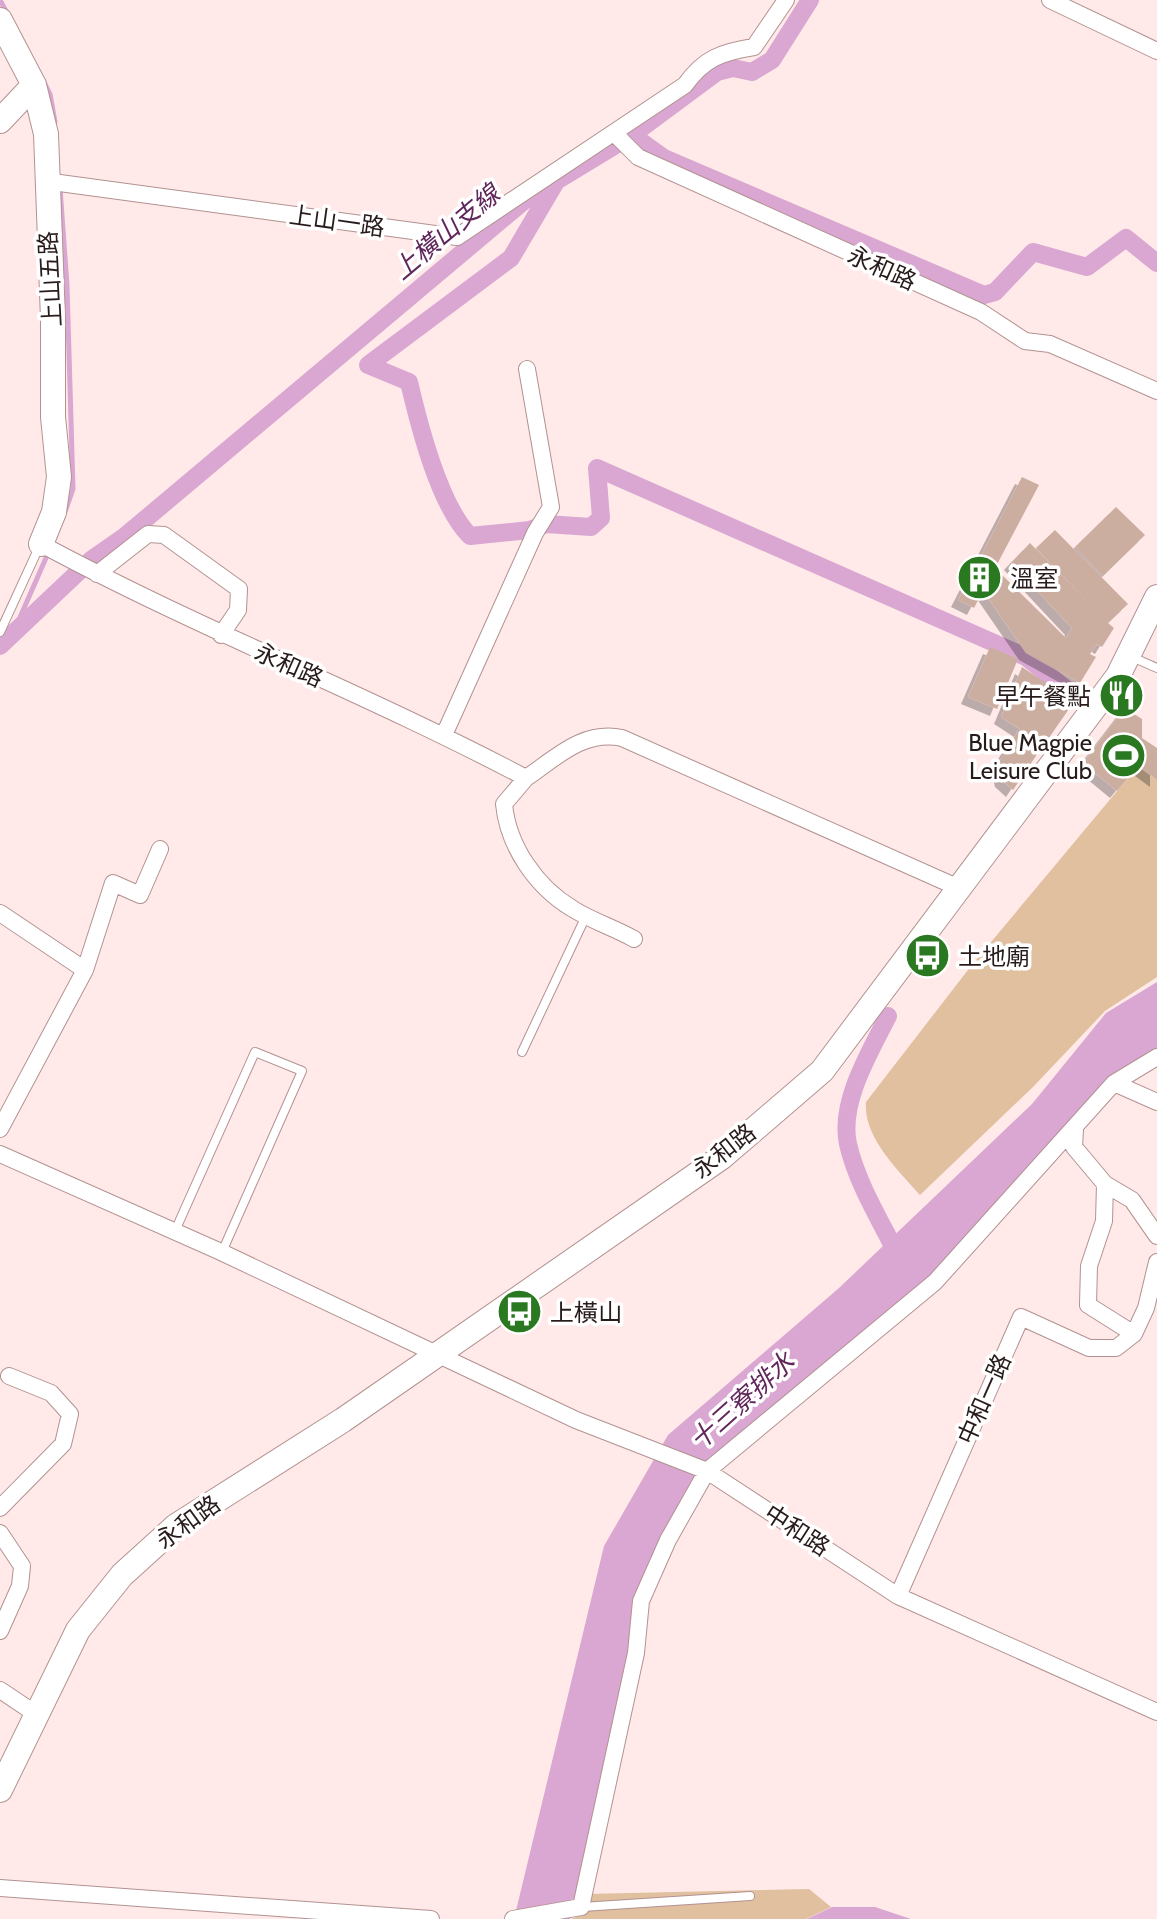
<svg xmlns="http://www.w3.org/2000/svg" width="1157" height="1919" font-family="Cabin,'Noto Sans TC',sans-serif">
	<defs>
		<filter id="shadow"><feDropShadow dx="-7" dy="7" stdDeviation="0" flood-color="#0004"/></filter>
	</defs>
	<rect width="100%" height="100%" fill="#ffeae9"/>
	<path fill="#e0c09f" d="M1138,766L1157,780V977L1105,1011L1033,1087L920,1195C898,1170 863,1137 866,1102L971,966Z
		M809,1889L831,1907L806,1919H571L579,1916L585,1894Z"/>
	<path fill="#d9a7d1" d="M1157,982V1049L1110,1079L932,1278L709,1458L678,1508L631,1654L570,1919H514L604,1546L668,1435L839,1288L1032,1104L1106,1013Z
		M832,1907H875L911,1919H807Z"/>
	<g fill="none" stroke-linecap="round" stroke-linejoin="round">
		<path stroke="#d9a7d1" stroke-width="5" d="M0,0L7,13
			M44,82L50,94L55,122
			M60,188L67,285L73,489L65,512
			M11,638L49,551"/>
		<path stroke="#d9a7d1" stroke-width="18" d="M632,135L664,158L984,295L995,292L1033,252L1087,267L1126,238L1157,263
			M557,180L511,258L368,365L409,382C419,425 439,505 470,536L530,530L546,524L591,527L601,518L597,468L1026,657L1081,701
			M0,646L91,560L124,537L525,200L632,135L717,72L733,68L752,72L772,60L810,0
			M888,1016C870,1052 839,1102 848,1144C857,1184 883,1225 901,1262"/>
	</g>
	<path fill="#ccaea1" filter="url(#shadow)" d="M1022,477L1039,485L974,608L958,600Z
		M1116,507L1145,535L1103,576L1075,547Z
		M1055,530L1128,604L1108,623L1114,628L1102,647L1097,644L1090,654L1096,657L1080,683L1026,653L984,592L1000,573L1066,638L1072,628L1011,563L1030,543L1100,614L1036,548Z
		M990,647L1018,659L997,709L968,697Z
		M1022,667L1061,693L1071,706L1044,745L1001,717Z
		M1125,708L1142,719V738L1157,748V780L1138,766L1117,791L1083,763Z
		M1018,731L1042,747L1013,790L1002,780L998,764Z"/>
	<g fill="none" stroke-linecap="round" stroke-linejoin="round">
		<defs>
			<path id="lane" d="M0,632L40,545
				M1132,657L1157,668
				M522,1052L586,916
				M175,1231L255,1052L302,1071L222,1252
				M582,1907L750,1896"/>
			<path id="street" d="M1050,0L1157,51
				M617,131L616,135L638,157L981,312L1025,341L1050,344L1157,391
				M45,181L457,237L685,85C704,58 722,52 754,47L786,0
				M41,544C199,629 367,694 526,778C557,757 583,730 622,738L959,888
				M97,574L148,534L164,535L239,589L238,610L221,635
				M444,735L535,533L551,507L527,369
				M526,778L504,804C508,846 536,887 573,909C592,921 615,928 634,939
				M0,913L85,970L0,1129
				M85,970L113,883L140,895L160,849
				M1114,1083L1157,1102
				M0,1154L221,1252L576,1420L707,1471L898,1596L1157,1712
				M1105,1184L1132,1200L1157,1236
				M1134,1334L1146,1308L1157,1262
				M0,1508L63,1444L70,1414L51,1393L9,1376
				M0,1533L22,1566L20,1586L0,1631
				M898,1596L1021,1317L1089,1348H1116L1134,1334L1088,1305L1089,1266L1104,1221L1105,1184L1074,1147L1075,1130
				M0,1690L36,1714
				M0,1888L431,1919
				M513,1919L581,1907L636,1653L641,1601L668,1540L707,1471L935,1282L1114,1083L1157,1057"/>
			<path id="secondary" d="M0,20L34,85L46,134L53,319V417L59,477L54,512L41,544
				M0,121L34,85
				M0,1790L78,1630L122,1575L176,1526L343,1420L722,1157L822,1071L1118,676L1157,597"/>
		</defs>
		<use href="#lane" stroke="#b29291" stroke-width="10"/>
		<use href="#street" stroke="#b29291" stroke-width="18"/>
		<use href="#secondary" stroke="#b29291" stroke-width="26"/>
		<use href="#lane" stroke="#fff" stroke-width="8"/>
		<use href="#street" stroke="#fff" stroke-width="16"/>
		<use href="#secondary" stroke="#fff" stroke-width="24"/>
	</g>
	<defs>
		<symbol id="building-disc" viewBox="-11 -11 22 22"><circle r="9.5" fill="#2a7820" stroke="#fff"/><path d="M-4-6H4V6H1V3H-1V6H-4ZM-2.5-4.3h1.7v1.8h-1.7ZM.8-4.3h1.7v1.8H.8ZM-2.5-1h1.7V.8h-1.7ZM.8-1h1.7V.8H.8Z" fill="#fff"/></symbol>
		<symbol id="restaurant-disc" viewBox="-11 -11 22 22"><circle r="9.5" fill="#2a7820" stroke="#fff"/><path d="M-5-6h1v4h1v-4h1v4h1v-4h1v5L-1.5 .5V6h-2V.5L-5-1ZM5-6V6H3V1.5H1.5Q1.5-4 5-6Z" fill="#fff"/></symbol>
		<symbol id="stadium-disc" viewBox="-11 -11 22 22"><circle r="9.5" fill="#2a7820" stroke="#fff"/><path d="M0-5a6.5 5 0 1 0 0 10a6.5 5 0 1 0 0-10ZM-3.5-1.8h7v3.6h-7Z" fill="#fff"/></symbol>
		<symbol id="bus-disc" viewBox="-11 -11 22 22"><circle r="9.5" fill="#2a7820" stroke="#fff"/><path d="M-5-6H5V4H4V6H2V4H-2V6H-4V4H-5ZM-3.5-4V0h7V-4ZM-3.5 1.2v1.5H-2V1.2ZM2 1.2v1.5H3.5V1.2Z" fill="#fff"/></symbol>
	</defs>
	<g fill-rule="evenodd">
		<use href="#building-disc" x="954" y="552" width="51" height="51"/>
		<use href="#restaurant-disc" x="1096" y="670" width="51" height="51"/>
		<use href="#stadium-disc" x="1098" y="730" width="51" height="51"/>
		<use href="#bus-disc" x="902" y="930" width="51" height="51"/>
		<use href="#bus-disc" x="494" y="1286" width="51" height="51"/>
	</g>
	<g text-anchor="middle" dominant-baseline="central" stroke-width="7" stroke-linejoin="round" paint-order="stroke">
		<g font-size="24" fill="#281b1b" stroke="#fff">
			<text transform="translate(337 221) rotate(8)">上山一路</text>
			<text transform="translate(882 268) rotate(24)">永和路</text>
			<text transform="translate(50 279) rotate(-93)">上山五路</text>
			<text transform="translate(289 665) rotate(24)">永和路</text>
			<text transform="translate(724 1151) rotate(-38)">永和路</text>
			<text transform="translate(984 1399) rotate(-66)">中和一路</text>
			<text transform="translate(188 1522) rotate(-36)">永和路</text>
			<text transform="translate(797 1530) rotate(33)">中和路</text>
		</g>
		<g font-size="24" fill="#281b1b" stroke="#fff" text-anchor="start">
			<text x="1010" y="578">溫室</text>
			<text x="1091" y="696" text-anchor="end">早午餐點</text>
			<text x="1092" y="742" text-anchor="end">Blue Magpie<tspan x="1092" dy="28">Leisure Club</tspan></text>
			<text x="958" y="956">土地廟</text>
			<text x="550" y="1312">上橫山</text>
		</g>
		<g font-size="26" font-style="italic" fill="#61265b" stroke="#fff">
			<text transform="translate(446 232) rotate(-40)">上橫山支線</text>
			<text transform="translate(742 1401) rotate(-42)">十三寮排水</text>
		</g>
	</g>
</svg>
